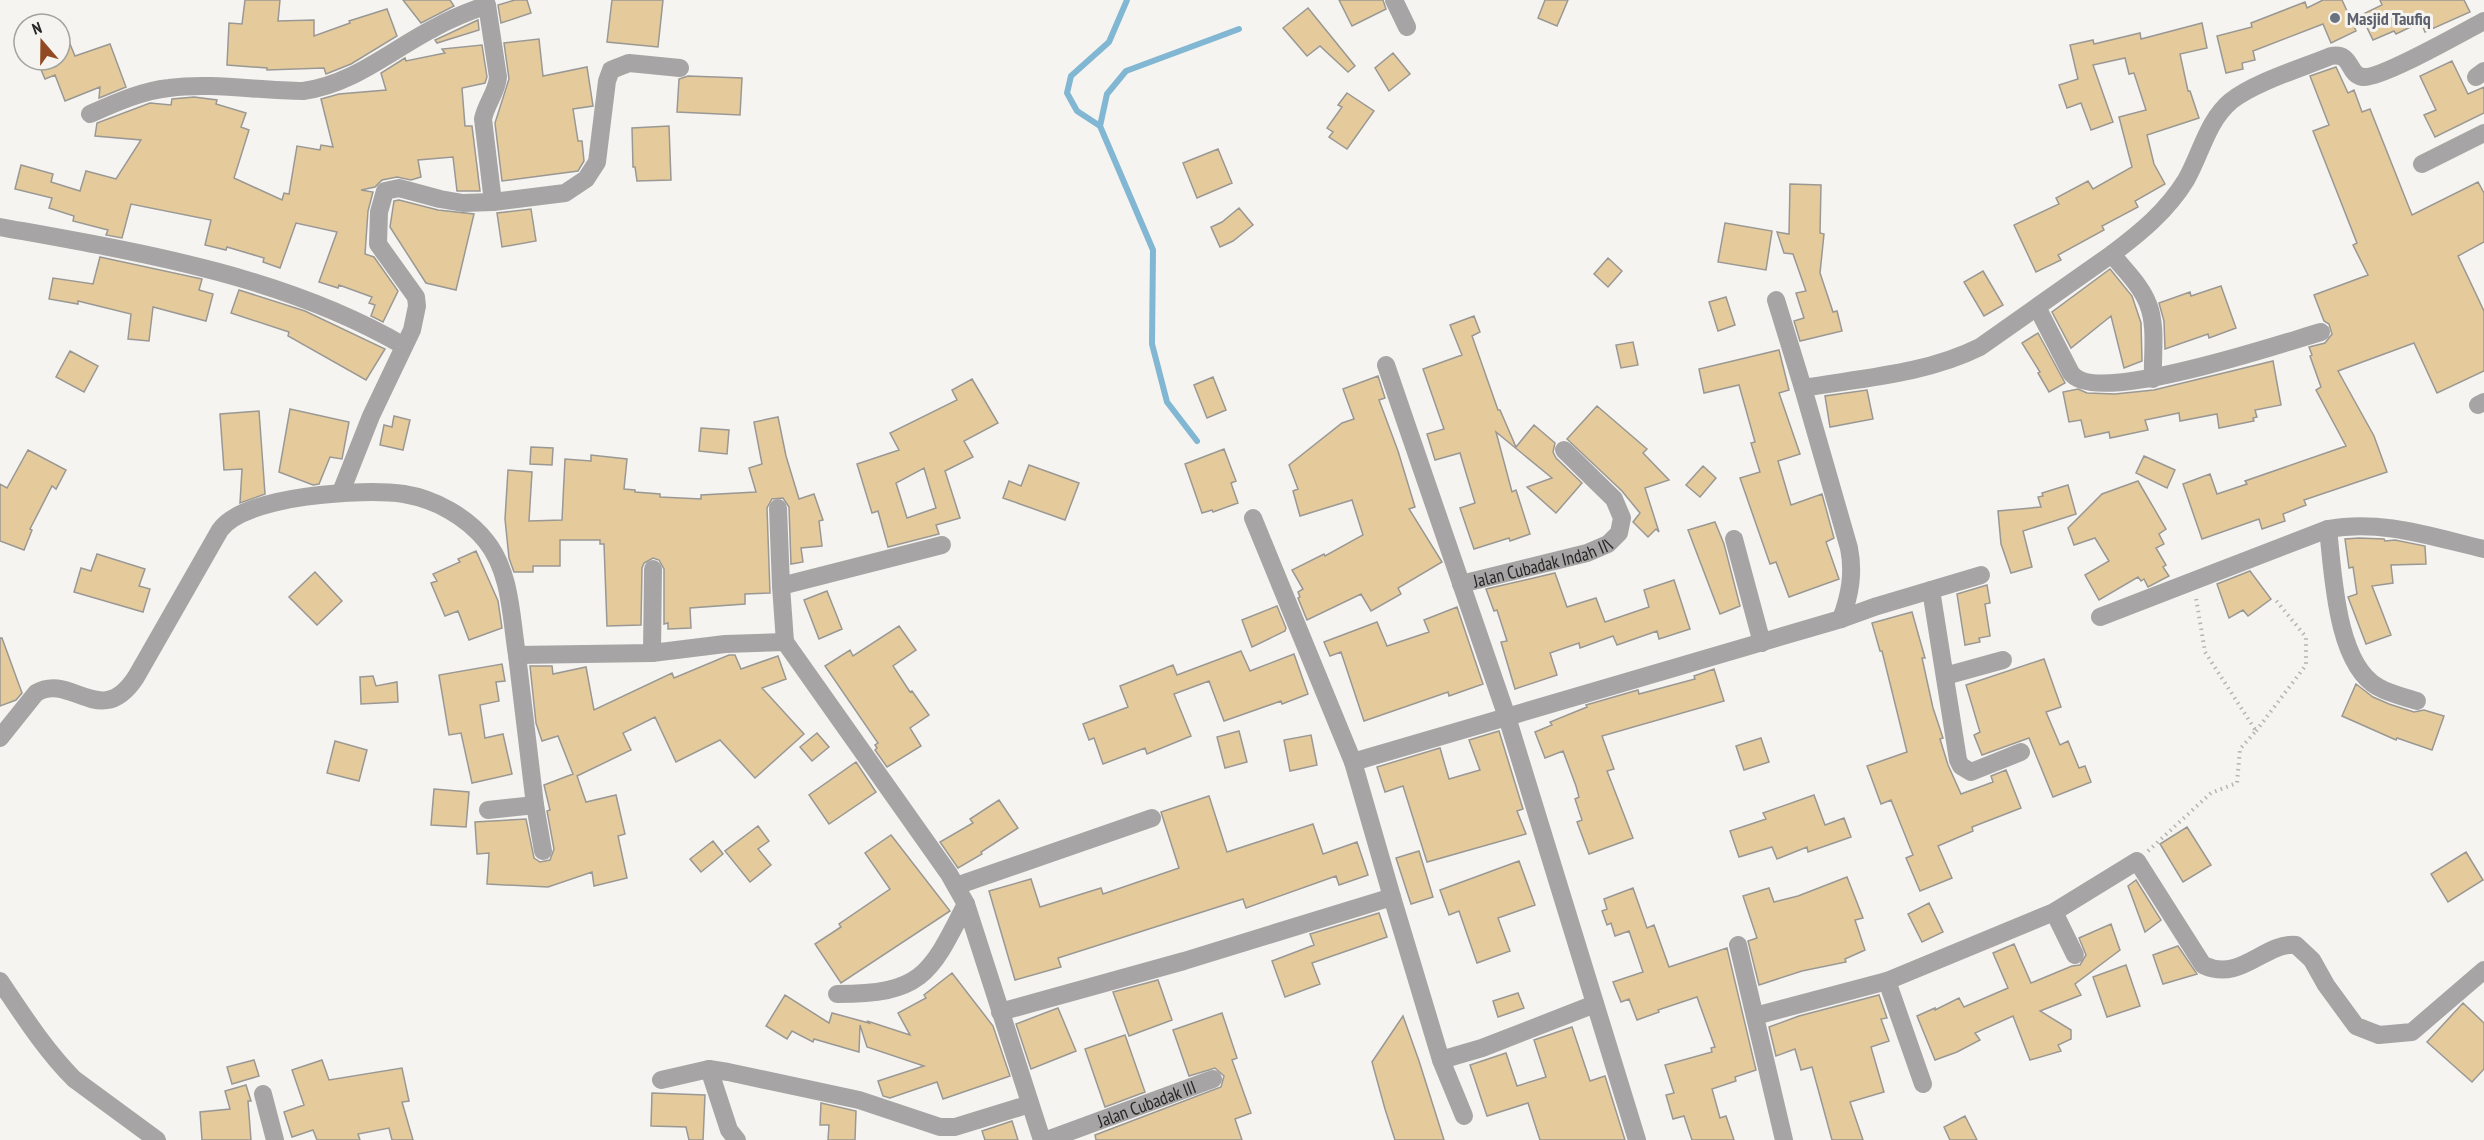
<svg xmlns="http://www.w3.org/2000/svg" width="2484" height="1140" font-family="'PT Sans Narrow',sans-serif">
	<rect width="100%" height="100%" fill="#f6f4f0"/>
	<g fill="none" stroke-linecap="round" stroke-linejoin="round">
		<path stroke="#82b7d3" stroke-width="6" d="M1100,126L1077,111L1067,93L1071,76L1109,42L1127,0
			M1197,441L1167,402L1152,344L1153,250L1100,126L1107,94L1126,71L1239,29"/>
	</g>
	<path fill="#e5cb9c" stroke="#9a9894" stroke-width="1.5" fill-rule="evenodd" d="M245,0H280L278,21L314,20V36L350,23L349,21L387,9L397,36L351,64L326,74L324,68L267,70V68L227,65L229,23L242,24Z
		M403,0H450L454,6L421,23Z
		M515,0H527L531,13L501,23L498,5Z
		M612,0H663L658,47L607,42Z
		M1339,0H1383L1386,9L1352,26Z
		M1545,0H1568L1557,26L1538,18Z
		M2323,0H2342L2356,31L2331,43L2323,24L2253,51L2255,60L2242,63L2243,69L2226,73L2217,36L2252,27L2251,23L2305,2L2307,8Z
		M2380,0H2464L2470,12L2425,32L2421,22L2396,34L2394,31L2373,40L2361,15L2382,5Z
		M1308,8L1355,66L1348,72L1320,46L1307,56L1283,28Z
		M60,20L75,56L110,44L126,87L99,98L100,87L65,101L55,75L45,79L37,60H60Z
		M478,20L479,30L437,43L435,40Z
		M2202,23L2207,48L2180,54L2188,91H2190L2199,118L2147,135L2154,164L2165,184L2135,201L2138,207L2102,226L2104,230L2058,255L2061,260L2036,272L2014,225L2059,204L2056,198L2088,181L2093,189L2132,167L2119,117L2146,110L2134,73L2129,74L2125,58L2093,65L2113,122L2091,130L2081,103L2067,108L2059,85L2078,79L2070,45L2093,40L2094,44L2140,33L2141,39Z
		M539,39L543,76L587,67L593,106L573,109L578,141H582L584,161L578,171L502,181L495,123L509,79L504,43Z
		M482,45L487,77L485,83L462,88L465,126H472L480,191H457L453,157L418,160L421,177L411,180L397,177L382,180L375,187L361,190L373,192L368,211L365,254L374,257L398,291L383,322L371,316L375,305L369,303L372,297L339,285L338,288L319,282L337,232L296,223L280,268L263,262L264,258L227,247L226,250L205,245L211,220L131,204L122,238L106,235L108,230L73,221L74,216L49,208L52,198L15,189L21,165L53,174L51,182L80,191L86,171L116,179L141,140L95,136L97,123L150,103L171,105L172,99L194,97L217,100L216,104L246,113L241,127L249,130L234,178L282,200L284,193L289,194L297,146L320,150L321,145L333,147L321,99L339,94L386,90L381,73L405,58L406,61L445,53L442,49Z
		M1393,53L1410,74L1389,91L1375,68Z
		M2452,61L2468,94L2484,87V113L2435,137L2424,115L2436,110L2420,76Z
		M2336,67L2348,93L2354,90L2362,112L2370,109L2412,215L2478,182L2484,193V242L2458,256L2484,311V371L2437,393L2414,343L2338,371L2374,436L2387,472L2304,500L2306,505L2283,514L2285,521L2262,529L2259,519L2202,539L2183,484L2210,474L2217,494L2247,484L2245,481L2346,446L2316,390L2321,387L2310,356L2312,355L2309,347L2325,343L2332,334L2329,324L2324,321L2314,295L2368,275L2353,245L2357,243L2313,131L2329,125L2310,76Z
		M688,76L742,78L740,115L677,112L679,79Z
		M1347,93L1374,111L1347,149L1329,137L1333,132L1327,128L1342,107L1338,105Z
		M669,126L671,180L637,181L635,167H633L632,128Z
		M1218,149L1232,183L1197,198L1183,163Z
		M1790,184L1821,185L1820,233L1824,234L1820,273L1833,312L1837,311L1842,331L1800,341L1794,321L1804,318L1796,293L1806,291L1793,254L1784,253L1777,232L1789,234Z
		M399,200L438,210L474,214L456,290L426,283L390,227L394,201Z
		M1239,208L1253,225L1233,241L1220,247L1211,227L1222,222Z
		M531,209L536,241L502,247L497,213Z
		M1725,223L1772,231L1766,270L1718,262Z
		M100,257L202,279L199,290L213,294L206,321L153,307L149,341L128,339L131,314L78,301V304L49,299L53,278L93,284Z
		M1608,258L1622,271L1608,287L1594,274Z
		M2110,269L2132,296L2141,323L2142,361L2124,368L2111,316L2071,348L2052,312Z
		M1983,271L2003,305L1984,316L1964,282Z
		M2221,286L2236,328L2209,338L2208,334L2165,349L2164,321L2159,303L2190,292L2191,296Z
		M239,290L305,311L385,349L366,380L288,336L289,332L231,313Z
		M1726,297L1735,325L1718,331L1709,302Z
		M1474,316L1480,332L1472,336L1498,410H1500L1516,447L1534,425L1555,443L1553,452L1556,458L1582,483L1556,513L1527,487L1552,478L1496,432L1512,492L1516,490L1530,534L1510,541L1509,538L1474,549L1460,508L1475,503L1460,453L1435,460L1427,434L1444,429L1423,369L1462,355L1450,325Z
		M2038,333L2065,383L2049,392L2038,373L2040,372L2022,343Z
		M1633,342L1638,365L1621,368L1616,345Z
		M1779,350L1789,390L1779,393L1800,454L1778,461L1791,505L1822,494L1834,538L1826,542L1839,579L1789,597L1776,562L1770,564L1740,478L1760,472L1751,443L1755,442L1739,385L1704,393L1699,369Z
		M70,351L98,366L84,392L56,377Z
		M2273,361L2281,405L2255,410L2257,417L2253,418L2254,421L2219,428L2217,414L2180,421L2179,413L2145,420L2148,430L2110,438L2109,432L2085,437L2081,420L2069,422L2063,392L2078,389L2087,393L2115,394L2154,390Z
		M1378,376L1385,398L1379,400L1398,451L1415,507L1409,509L1442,562L1398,588L1401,594L1371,611L1361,594L1307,620L1298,598L1300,597L1298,592L1303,589L1292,570L1324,554L1325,556L1363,535L1352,500L1300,516L1293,491L1298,489L1289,465L1342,423L1354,419L1343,389Z
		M1213,377L1226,410L1207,418L1194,385Z
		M972,379L998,423L964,441L973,457L945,471L960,518L936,525L939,534L888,547L878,511L872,513L857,464L899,450L890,433L957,400L952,390ZM924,468L936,508L907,518L896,483Z
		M1867,390L1873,419L1830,427L1825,396Z
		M1597,406L1647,449L1643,453L1669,480L1645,488L1659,532L1656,529L1648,537L1633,522L1640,513L1622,491L1567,439Z
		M290,409L349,422L342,459L330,457L319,484L313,485L279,472Z
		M259,411L265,494L240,503L242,469L224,470L220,414Z
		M394,416L410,420L403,450L380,445L384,425L392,427Z
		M778,417L786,456L799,499L814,494L823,520L819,521L822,546L801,548L803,562L791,564L789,507L783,498L772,499L767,508L770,593L745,594V604L690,608L691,628L668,629V623L664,624V569L659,560L653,558L644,563L642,568L641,625L607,626L604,544H600V540H560V566H533V572H514L509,558L505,519L508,470L532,472L529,521L562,520L565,459L591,461V455L627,459L624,489L635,490V492L660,494V497L701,499V495L756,492L749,468L762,464L754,422Z
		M701,428L729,430L727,454L699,451Z
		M531,447L553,448L552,465L530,464Z
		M1224,449L1236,481L1231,483L1238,503L1213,512L1212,510L1202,513L1185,464Z
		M28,450L66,470L56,489L52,486L30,529L32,530L24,550L0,541V484L7,488Z
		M2144,456L2175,470L2167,488L2136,473Z
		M1029,465L1079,483L1065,520L1003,498L1009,481L1021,486Z
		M1703,466L1716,478L1700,497L1686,485Z
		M2138,481L2166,529L2159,534L2164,544L2156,548L2166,565L2163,567L2169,576L2148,587L2144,579L2141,581L2138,577L2099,600L2085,575L2109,561L2095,538L2074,545L2068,528L2102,494Z
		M2068,485L2076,514L2023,531L2032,567L2011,573L2001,544L1998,511L2041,507L2038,497L2043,496L2042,493Z
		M1715,522L1724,544L1740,606L1720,614L1688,530Z
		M2359,538L2384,539L2385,541L2395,540L2425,546L2426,564L2391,565L2393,583L2372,586L2391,635L2366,644L2348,597L2357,594L2353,567L2349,568L2345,539Z
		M476,551L498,601L502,628L469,640L458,611L445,616L431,583L437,581L433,574L460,562L458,559Z
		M97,554L145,569L139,586L150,589L143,612L74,592L81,568L91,571Z
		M2250,571L2271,599L2248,616L2243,610L2229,618L2217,584Z
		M315,572L342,601L317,625L289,597Z
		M1555,573L1567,607L1596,598L1605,622L1649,607L1644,590L1674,580L1690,629L1659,639L1657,631L1617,645L1613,636L1580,648L1579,643L1550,653L1557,675L1515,689L1501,642L1507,641L1497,610L1494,611L1486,589Z
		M1987,585L1990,603L1985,604L1990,636L1979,638L1980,642L1965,645L1957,594Z
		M827,591L842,629L819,639L804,600Z
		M1277,606L1286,628L1285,631L1252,647L1242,620Z
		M1457,607L1483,684L1449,696L1448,692L1364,721L1341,652L1330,656L1324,642L1377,622L1387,646L1429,632L1424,620Z
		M1912,612L1925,658H1922L1933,708L1943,738L1940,739L1948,765L1961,794L1993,782L1991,776L2006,770L2021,808L1972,827L1973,831L1938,846L1952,878L1920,891L1906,858L1913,855L1891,800L1881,804L1867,766L1907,752L1882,651H1880L1872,623Z
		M899,626L916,650L893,666L910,692L912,691L929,715L910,728L921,746L887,767L875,750L877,748L875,745L878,743L825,666L850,650L853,656Z
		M0,638H2L22,693L16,700L0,706Z
		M1241,651L1250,671L1294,654L1308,694L1282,704L1281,701L1224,721L1209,681L1174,694L1191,736L1147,754L1145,748L1103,764L1094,738L1089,740L1083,724L1128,707L1120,686L1173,665L1177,675Z
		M729,655H735L741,669L778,656L786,679L762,688L804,734L755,778L720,740L676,762L655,717L623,733L631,750L577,776L586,802L616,795L625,834L618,836L627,878L594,886L592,872L548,887L487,884L489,853L477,854L475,822L526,819L534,858L540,862L550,860L554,849L547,811L550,810L544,785L573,774L558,736L542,741L536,723L530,666H552L553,674L586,667L594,710L672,673L674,678Z
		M2044,659L2061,707L2046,712L2060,745L2068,741L2079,768L2085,766L2091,782L2053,797L2029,738L1982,755L1974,735L1980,732L1966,685Z
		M502,664L505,681L496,682L499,701L480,705L485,738L503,734L512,774L472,783L461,733L449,735L439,675Z
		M1714,669L1724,701L1602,736L1614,769L1607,771L1633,838L1589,854L1577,822L1582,820L1575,799L1579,797L1576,786L1563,751L1545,758L1535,732L1552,725L1550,722L1587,707L1586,705L1638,690L1639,694L1695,679L1694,676Z
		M373,676L376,686L397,682L398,702L361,704L360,677Z
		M2356,684L2373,697L2389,704L2414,712L2424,710L2444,716L2432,750L2397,738L2396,740L2342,716Z
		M1239,731L1247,762L1225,768L1217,737Z
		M1499,731L1523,809L1517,811L1526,834L1427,862L1403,786L1385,792L1377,767L1440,748L1449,779L1480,770L1469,740Z
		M817,733L829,747L812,761L800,747Z
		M1311,735L1317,765L1290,771L1284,740Z
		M1761,738L1769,762L1744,770L1736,746Z
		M335,741L367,750L359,781L327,773Z
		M856,762L876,792L829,824L809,795Z
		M434,789L469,792L466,827L431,825Z
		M1814,795L1825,825L1844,818L1851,837L1808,852L1807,847L1777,859L1772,847L1739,857L1730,831L1766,819L1763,813Z
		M1209,796L1227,852L1313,824L1323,854L1357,842L1368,875L1339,885L1336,876L1246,908L1243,899L1058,958L1061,967L1015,980L989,891L1031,879L1040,907L1101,888L1103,894L1179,868L1161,812Z
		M999,800L1018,828L981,852L982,854L958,868L940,842L973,823L970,819Z
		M758,826L769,841L758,849L771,865L750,882L725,851Z
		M2187,827L2211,865L2183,882L2160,844Z
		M891,835L950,911L841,983L815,944L841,927L839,924L890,889L865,853Z
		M713,841L723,854L701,872L690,859Z
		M1419,851L1433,897L1411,904L1396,858Z
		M2466,852L2483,880L2448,902L2431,874Z
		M1519,861L1535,905L1498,918L1510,951L1477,963L1459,911L1449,915L1440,890Z
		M1847,877L1863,918L1855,920L1865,950L1845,959L1846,962L1802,971L1759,985L1748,941L1757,938L1743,896L1769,888L1774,902L1798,896Z
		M2136,880L2161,920L2145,932L2128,886Z
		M1633,888L1647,928L1654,925L1669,967L1727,948L1756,1070L1735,1077L1736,1081L1712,1089L1720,1118L1726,1116L1734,1140H1692L1684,1116L1673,1119L1666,1095L1674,1093L1665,1065L1712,1052L1711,1048L1715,1047L1697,997L1658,1010L1659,1012L1637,1020L1629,999L1621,1002L1613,982L1643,972L1629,931L1615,936L1611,923L1607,925L1602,911L1607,909L1604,899Z
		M1929,903L1943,932L1922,942L1908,914Z
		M1379,913L1387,937L1312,963L1320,984L1285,997L1272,961L1314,945L1310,934Z
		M2111,924L2120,950L2075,984L2081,995L2040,1011L2071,1030V1039L2058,1045L2061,1051L2030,1060L2013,1016L1975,1033L1980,1040L1957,1052L1935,1060L1917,1016L1935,1008V1010L1959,998L1964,1007L2008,988L1993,953L2014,944L2031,983L2072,966L2080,965L2086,955L2079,938Z
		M2178,946L2197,974L2163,984L2153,955Z
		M2126,965L2140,1006L2107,1017L2093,977Z
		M952,973L993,1026L1010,1076L943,1099L937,1082L890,1098L883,1096L878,1081L924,1066L867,1047L860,1025L859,1052L814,1039L813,1042L792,1031L787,1039L766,1026L785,995L829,1023L832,1013L869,1023L867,1021L910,1035L898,1013L926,998L924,995Z
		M1158,980L1172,1020L1129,1036L1113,992Z
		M1518,993L1524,1008L1498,1017L1493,1001Z
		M1879,995L1887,1018L1881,1019L1889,1041L1871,1047L1884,1092L1850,1102L1863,1140H1832L1812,1067L1801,1070L1795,1049L1776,1056L1769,1027L1799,1016Z
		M2463,1003L2484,1023V1069L2472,1082L2427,1042Z
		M1058,1008L1076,1051L1031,1069L1016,1024Z
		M1222,1013L1237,1058L1232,1060L1251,1113L1235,1119L1242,1140H1096L1095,1135L1221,1087L1224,1076L1215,1068L1189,1076L1173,1030Z
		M1403,1016L1419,1061L1444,1140H1395L1385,1109L1372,1062Z
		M1572,1027L1590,1081L1605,1076L1625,1140H1540L1528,1103L1487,1116L1470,1065L1506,1053L1517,1086L1546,1077L1534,1040Z
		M1125,1035L1145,1092L1105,1107L1085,1049Z
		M254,1060L259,1076L232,1084L227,1067Z
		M322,1060L329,1080L402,1068L409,1101L402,1102L413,1140H392L389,1128L358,1134L360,1140H317L313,1130L292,1137L284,1112L304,1105L292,1070Z
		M246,1085L251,1101H248L251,1140H202L200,1112L230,1109L225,1091Z
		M652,1093L705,1095L703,1140H689L686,1127L651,1126Z
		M821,1103L856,1111L855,1140H828L829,1125H820Z
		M1965,1116L1977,1140H1950L1944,1127Z
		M1012,1121L1018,1140H985L982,1131Z"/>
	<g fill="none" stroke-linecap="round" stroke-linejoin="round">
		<path stroke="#b6b4b1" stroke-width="4" stroke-dasharray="1.5 4.5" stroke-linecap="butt" d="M2256,731L2306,665V637L2274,598
			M2148,851L2211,793L2237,783L2240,749L2256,731L2205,652L2196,598"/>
		<g stroke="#a6a4a5" stroke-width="18">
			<path d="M1394,0L1407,27"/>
			<path d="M2476,77L2484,71"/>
			<path d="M90,114C115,103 141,91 169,88C212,82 259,91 303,91C354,84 391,50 436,27C452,18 470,11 487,5L498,77C497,92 486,104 483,119L493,202"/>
			<path d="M2422,164L2484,133"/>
			<path d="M0,227C138,252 282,275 404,346"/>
			<path d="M1776,300L1803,388"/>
			<path d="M2037,307L2071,373C2096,407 2282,343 2321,332"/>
			<path d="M1386,365L1507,717L1637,1140"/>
			<path d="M2153,379C2152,355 2157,326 2148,304C2141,285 2124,270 2112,254C2140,233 2167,211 2186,180C2201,154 2207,121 2231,101C2255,82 2302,68 2331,56C2353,52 2347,75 2363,77C2381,79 2463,32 2484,21"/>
			<path d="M2478,405L2484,402"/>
			<path d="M341,492L371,416L412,330L417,306L416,297L378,244L379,212L385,191L399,188L440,199L463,203L493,202L565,193L586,179L597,162L607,81L611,70L629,63L680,68"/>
			<path d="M778,508L781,586"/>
			<path d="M1253,518L1353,762"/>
			<path d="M2328,529C2333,572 2336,664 2378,687C2390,694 2405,697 2417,701"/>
			<path d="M1734,539L1762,643"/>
			<path id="s1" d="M1461,584L1587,553L1608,544L1619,533L1622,518L1614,499L1564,450"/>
			<path d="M1931,590L1958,760L1961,766L1971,772L2021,752"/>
			<path d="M2100,617L2328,529C2381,519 2432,537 2484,549"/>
			<path d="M1841,619L1877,606L1981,575"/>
			<path d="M785,642L781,586L942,545"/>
			<path d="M652,653L653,569"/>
			<path d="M517,655L535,805L543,851"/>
			<path d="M1945,676L2003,660"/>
			<path d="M0,738L36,693C71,672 101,731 136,677L220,530C245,495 364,488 404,494C435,499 467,517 486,541C511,572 511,618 517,655L652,653L725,644L785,642L949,874L966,904L1042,1140"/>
			<path d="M488,810L535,805"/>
			<path d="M956,886L1152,818"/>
			<path d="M1392,897L1441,1060L1482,1048L1595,1004"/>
			<path d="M2054,912L2075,955"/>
			<path d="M1738,945L1784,1140"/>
			<path d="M0,981C23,1015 45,1050 74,1079L157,1140"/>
			<path d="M1887,981L2054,912L2137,861L2203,965C2241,983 2264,942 2296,945L2312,960L2326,985L2356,1026L2379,1035L2412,1032L2484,970"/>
			<path d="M837,994C922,994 930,975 966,904"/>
			<path d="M1000,1012L1184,961L1392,897L1353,762L1841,619C1850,595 1854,573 1849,548L1803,388C1862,378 1926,374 1980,347L2112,254"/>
			<path d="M1755,1016L1887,981L1923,1084"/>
			<path d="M1441,1060L1464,1116"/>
			<path d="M709,1069L729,1130L737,1140"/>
			<path d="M661,1080L709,1069L728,1072L859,1100L940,1127H955L1030,1104"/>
			<path d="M263,1094L275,1140"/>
			<path id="s2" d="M1047,1140L1213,1079"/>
		</g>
	</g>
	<circle fill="#6b7280" stroke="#f6f4f0" stroke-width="2" cx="2335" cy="18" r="6"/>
	<g text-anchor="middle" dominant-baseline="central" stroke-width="6" stroke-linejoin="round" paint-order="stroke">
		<g font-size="18" font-weight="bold" fill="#5b616d" stroke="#f6f4f0" text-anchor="start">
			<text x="2347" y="18">Masjid Taufiq</text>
		</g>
		<g font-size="18" fill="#272624" stroke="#f6f4f0">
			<text stroke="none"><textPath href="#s1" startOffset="84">Jalan Cubadak Indah III</textPath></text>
			<text stroke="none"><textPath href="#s2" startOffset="106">Jalan Cubadak III</textPath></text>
		</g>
	</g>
	<g transform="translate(42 42) rotate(340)"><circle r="28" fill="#f6f4f0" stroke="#a3a29e" stroke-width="1.5"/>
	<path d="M0-4.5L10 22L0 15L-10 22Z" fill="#914a23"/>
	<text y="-9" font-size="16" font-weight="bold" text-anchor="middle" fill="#272624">N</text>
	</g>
</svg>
